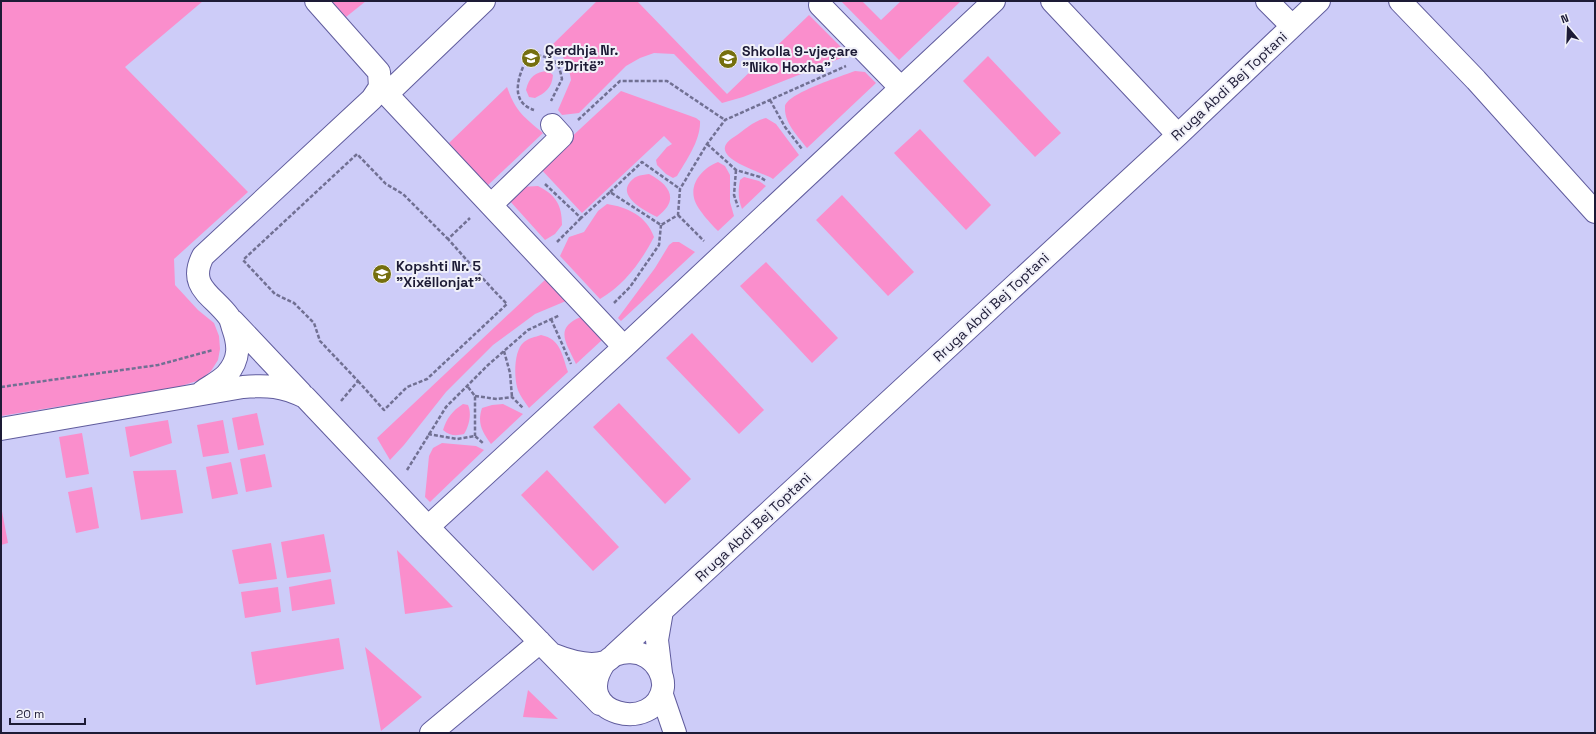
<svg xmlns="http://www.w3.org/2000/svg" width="1596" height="734" font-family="'Space Grotesk',sans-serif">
	<rect width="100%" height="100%" fill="#cdccf8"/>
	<path fill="#fa8ecc" d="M1,1H203L125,67L248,192L174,259L175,285L198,310L214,323L219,336L220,349L218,360L211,371L200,380L178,387L1,416Z
		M331,1H366L346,17Z
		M597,1H637L727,94L809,15L849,55L743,97L722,103L674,54L654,53L640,58L626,66L579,113L562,115L558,110L571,80C569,66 564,53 551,46Z
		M841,1H862L881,20L901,1H961L899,60Z
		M988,56L1061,133L1035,157L963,81Z
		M548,71L553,75C552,88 545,93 535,98L529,97L526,90C529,77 535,72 548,71Z
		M855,71L865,72L876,83L807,148C798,136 784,123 785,107C785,94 842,76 855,71Z
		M507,87C516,112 523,116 543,133L487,186L449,143Z
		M621,91L696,118L700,121C701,140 686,161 677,176L673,178L666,174L657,165L656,160L667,147L672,144L664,136L582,213L539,167Z
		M766,118L776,124L799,155L773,179C763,172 702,157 734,137C745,130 753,121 766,118Z
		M920,129L991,205L966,230L894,153Z
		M718,162L725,166L730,175V202L734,216L718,231C711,224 696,208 694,198C690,181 705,167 718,162Z
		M649,174C670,185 680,200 657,217C647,212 621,199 628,185C633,176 640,175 649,174Z
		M744,177L759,181L766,186L742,209C738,198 738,191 740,180Z
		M538,186C556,195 562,205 562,225L555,234L545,240L509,200L520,187Z
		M842,195L914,272L888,296L816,220Z
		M607,204C627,207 647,216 654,237C641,262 625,284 600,299L560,256L569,237L584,232L598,211Z
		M673,242H679L695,252L621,321L618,318L655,268L669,245Z
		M766,262L838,338L812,363L740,286Z
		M547,278L566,301L535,314L493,345L446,392L404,445L390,460L377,438Z
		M581,317L602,340L576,364C567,344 553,328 581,317Z
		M692,333L764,410L739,434L666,358Z
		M541,335C561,339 562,355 568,372L529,408C525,402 519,395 517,387C514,375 514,350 524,342C529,338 535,337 541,335Z
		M619,403L691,479L665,504L593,427Z
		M463,404L468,405C472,414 469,426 464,434C456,436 450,436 443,430C447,418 452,411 463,404Z
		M503,404L523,414L491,444C482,432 477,423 482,408L492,405Z
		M257,413L264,445L238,450L232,418Z
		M168,420L172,443L130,457L125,427Z
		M223,420L229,453L203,457L197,425Z
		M82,433L89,474L66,478L59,437Z
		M442,443L476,446L484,450L430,502L425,497L429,456L433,448Z
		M265,454L272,487L246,492L240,459Z
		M231,462L238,494L212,499L206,467Z
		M176,470L183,513L141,520L133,471Z
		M547,470L619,547L593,571L521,495Z
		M92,487L99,528L76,533L68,492Z
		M1,506L8,543L1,545Z
		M324,534L331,572L287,578L281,542Z
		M271,543L277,579L239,584L232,550Z
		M397,550L453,607L405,614Z
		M331,579L335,604L292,611L289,587Z
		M278,587L281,612L245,618L241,592Z
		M339,638L344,669L256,685L251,652Z
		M365,647L422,697L381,731Z
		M528,690L558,719L523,717Z"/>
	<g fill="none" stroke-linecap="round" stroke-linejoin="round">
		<defs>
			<path id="minor" d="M1052,1L1178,135
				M1267,1L1292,26
				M1400,1L1476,80L1595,212
				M820,5L900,87
				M380,87L624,347
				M387,94L484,1
				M491,205L562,136L552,125
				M233,321L301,393
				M202,392C210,386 221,381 227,374C240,359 239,345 233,328C232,325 231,320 229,317C213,295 187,287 203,256L372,99L380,87L379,72L316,1
				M1,429L243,387C268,385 282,386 305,397L428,527L600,704
				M428,527L624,347L994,1
				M554,655C569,661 589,667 605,662C608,661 611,657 615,655C624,651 638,651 647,657C657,663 664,676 663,687C657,734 568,716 605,662
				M614,655L1178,135L1319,1
				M661,673L657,640L662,611
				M662,695L675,733
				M431,733L540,642"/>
		</defs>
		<use href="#minor" stroke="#605c9d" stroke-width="24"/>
		<path stroke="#717093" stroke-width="2.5" stroke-dasharray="4 2" stroke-linecap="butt" d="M537,55C555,59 558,60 562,79L551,101
			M523,67C516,84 513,103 534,110
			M770,100L785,127L802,149
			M578,120L620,81H667L725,120
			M707,144L736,170L760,177L766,181
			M736,170L734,195L738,207
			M545,184L581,218L610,192L661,225L678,215L680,189L707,144L725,120L846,66
			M610,192L642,162L680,189
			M678,215L704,241
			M557,242L581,218
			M614,303L630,287L659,245L661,225
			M551,319L571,364
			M504,351L510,373L512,397
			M358,381L384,410L407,387L427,379L507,304C486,283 468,261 448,239L470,218
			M1,387L158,365L213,350
			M468,387L475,396V436
			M475,396L497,399L512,397L523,408
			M341,401L358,381L320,341L314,323L294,303L275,294L243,260L357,154L386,184L403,194L448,239
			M428,434L457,439L475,436L484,444
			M407,470L446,407L488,365L528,330L560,315"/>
		<use href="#minor" stroke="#fff" stroke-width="22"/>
	</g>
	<defs>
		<symbol id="school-disc" viewBox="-11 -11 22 22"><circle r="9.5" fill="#756f0f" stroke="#f1f1f9"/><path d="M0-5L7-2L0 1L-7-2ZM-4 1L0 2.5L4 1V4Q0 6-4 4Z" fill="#fff"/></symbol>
	</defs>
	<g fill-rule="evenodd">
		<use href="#school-disc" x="520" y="47" width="22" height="22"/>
		<use href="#school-disc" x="717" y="48" width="22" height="22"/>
		<use href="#school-disc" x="371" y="263" width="22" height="22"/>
	</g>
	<g text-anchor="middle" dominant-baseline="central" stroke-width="4" stroke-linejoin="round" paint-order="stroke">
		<g font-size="14" font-weight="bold" fill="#1d1b36" stroke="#f1f1f9" text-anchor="start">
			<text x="545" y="50">Çerdhja Nr.<tspan x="545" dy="16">3 "Dritë"</tspan></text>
			<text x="742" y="51">Shkolla 9-vjeçare<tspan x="742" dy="16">"Niko Hoxha"</tspan></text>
			<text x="396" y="266">Kopshti Nr. 5<tspan x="396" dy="16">"Xixëllonjat"</tspan></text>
		</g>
		<g font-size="14" fill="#1d1b36" stroke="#f1f1f9">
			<text transform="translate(1229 86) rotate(-43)">Rruga Abdi Bej Toptani</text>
			<text transform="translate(991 307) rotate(-43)">Rruga Abdi Bej Toptani</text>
			<text transform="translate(753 527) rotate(-43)">Rruga Abdi Bej Toptani</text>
		</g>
	</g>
	<rect width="1596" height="734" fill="none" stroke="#1d1b36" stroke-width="4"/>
	<g transform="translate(1568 28) rotate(341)" stroke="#f1f1f9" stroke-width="3" paint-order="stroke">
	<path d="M0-3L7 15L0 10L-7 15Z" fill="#1d1b36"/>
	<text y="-6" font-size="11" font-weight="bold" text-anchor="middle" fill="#1d1b36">N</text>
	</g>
	<path d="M10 718v6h75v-6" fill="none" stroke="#1d1b36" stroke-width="2"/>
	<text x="16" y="718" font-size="12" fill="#1d1b36" stroke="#f1f1f9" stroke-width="3" paint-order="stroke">20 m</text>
</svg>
